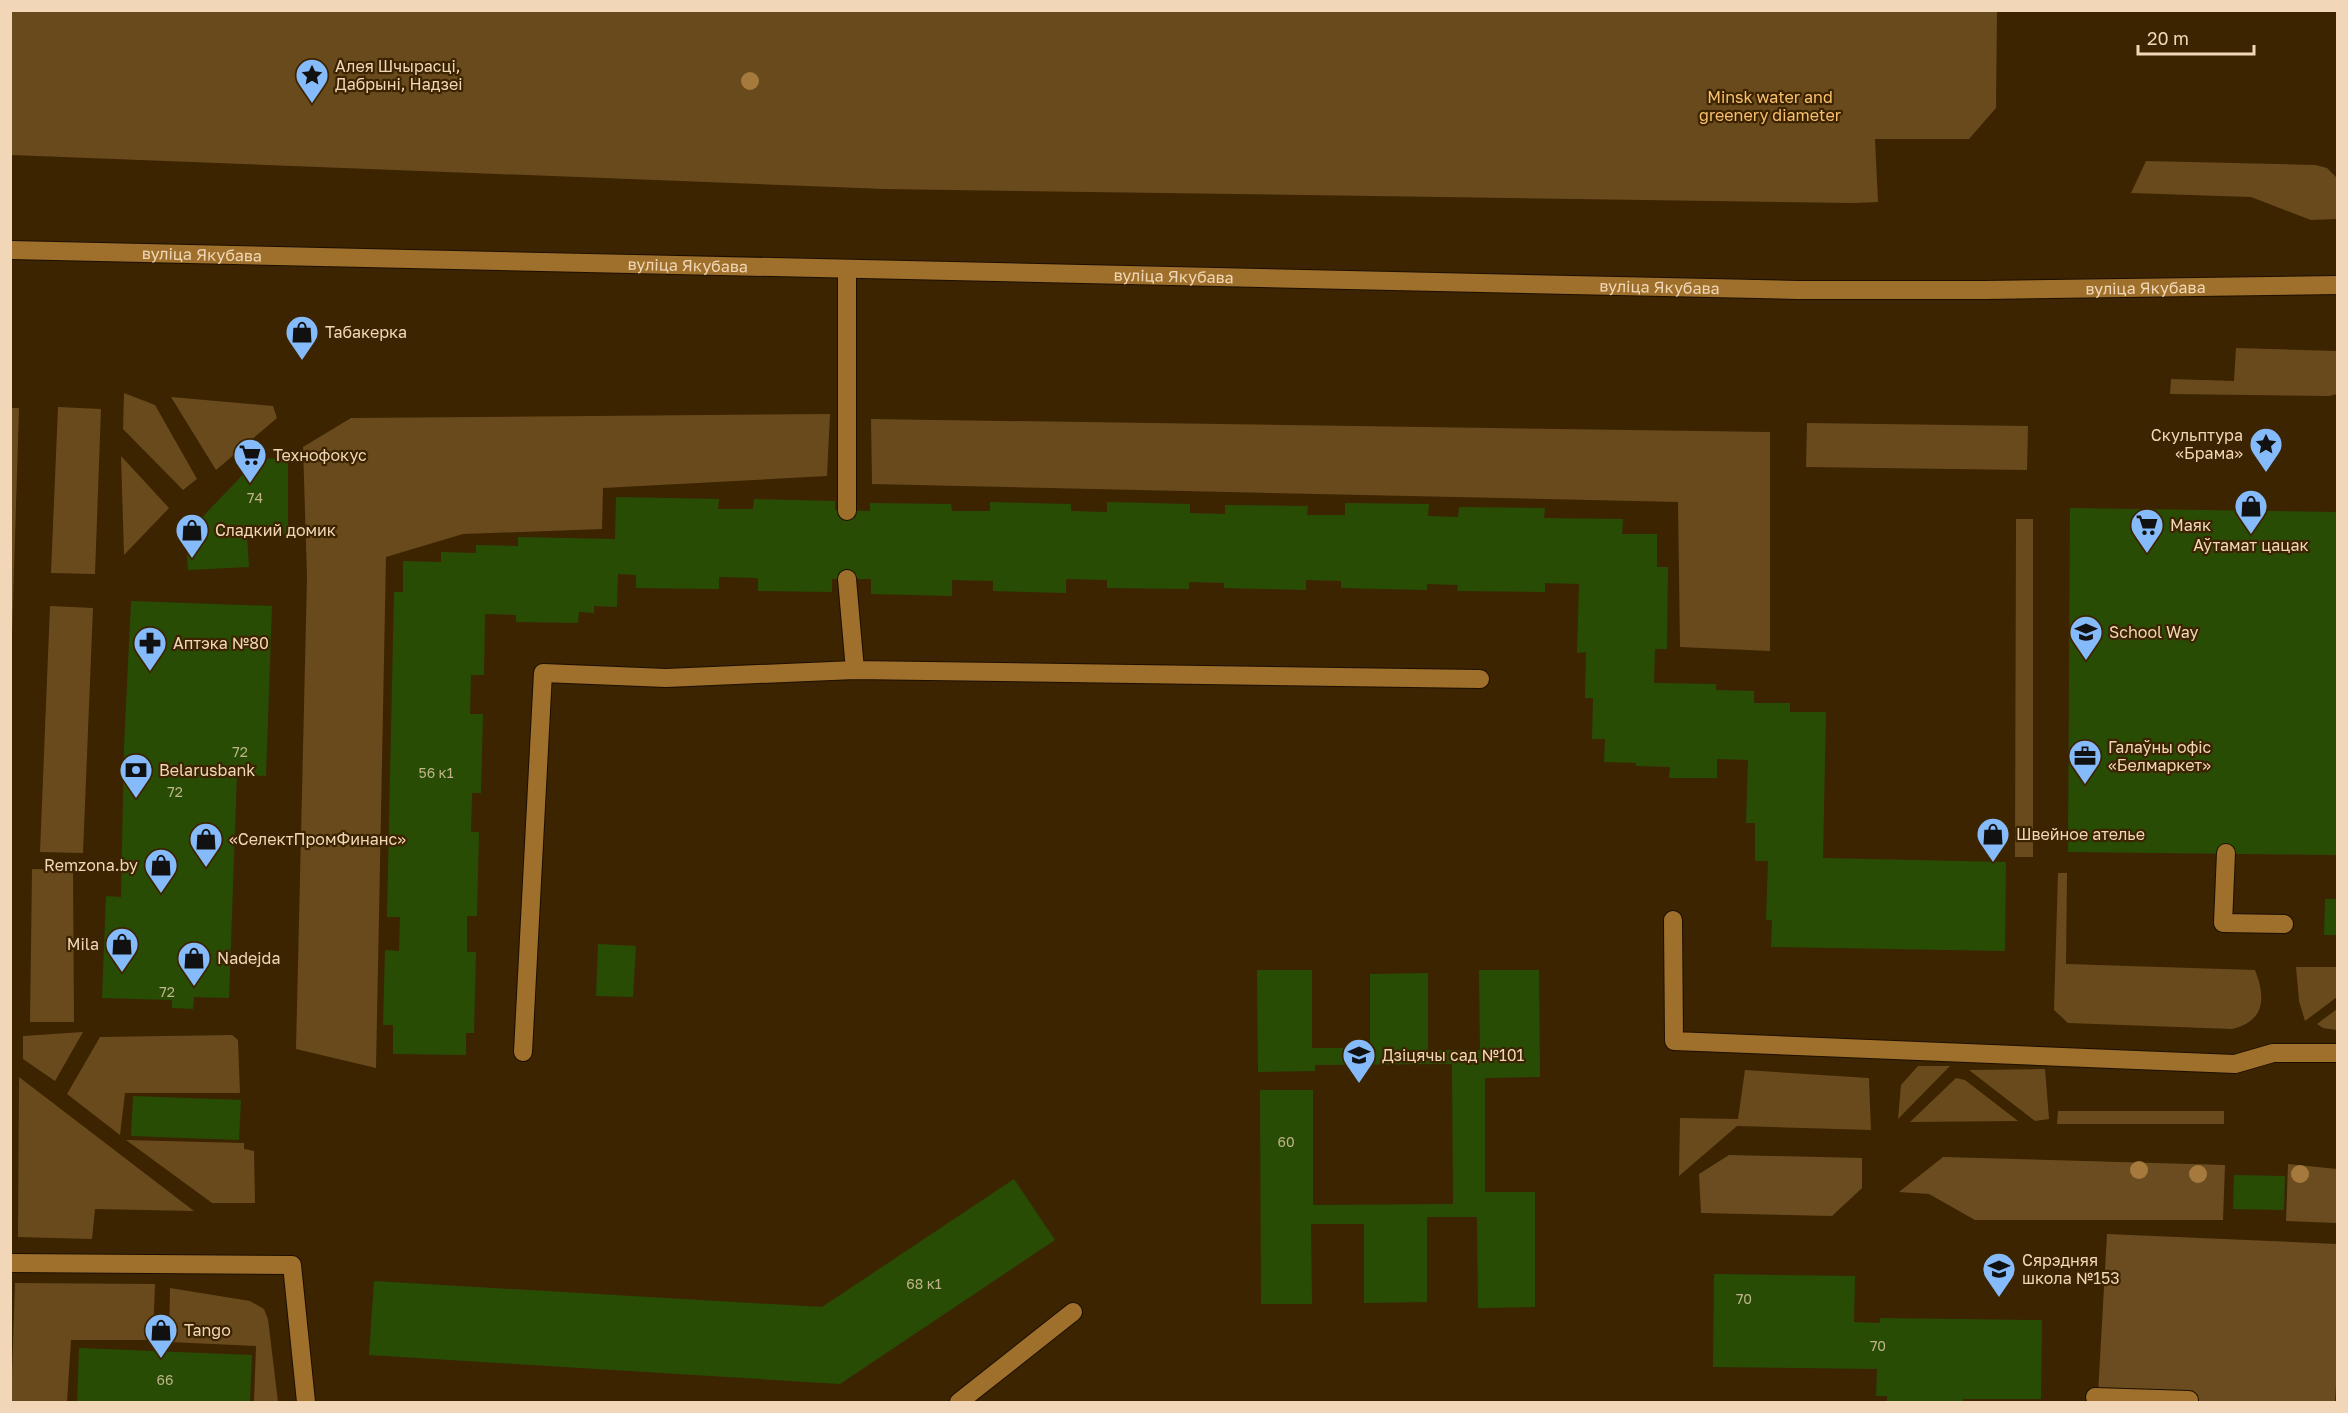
<svg xmlns="http://www.w3.org/2000/svg" width="2348" height="1413" font-family="'Golos Text',sans-serif">
	<rect width="100%" height="100%" fill="#3c2400"/>
	<path fill="#694a1c" d="M11,10H1997L1996,108L1969,139H1875L1878,202L1854,203L885,189L11,155Z
		M2146,161L2315,165L2327,168L2337,178V219L2311,220L2251,197L2131,193Z
		M2236,348L2337,351V394L2329,396L2170,394L2171,379L2234,381Z
		M124,393L155,405L197,479L183,490L123,429Z
		M171,397L273,406L277,418L216,470Z
		M58,407L101,409L95,574L51,573Z
		M11,408H19L11,668L10,408Z
		M830,414L827,476L603,488L602,529L463,534L386,557L376,1068L296,1049L307,577L303,447L351,418Z
		M871,419L1770,432V651L1680,647L1678,502L872,484Z
		M1807,423L2028,426L2027,470L1806,467Z
		M121,456L169,508L124,555Z
		M2016,519H2033V857H2015Z
		M50,606L93,608L83,853L40,852Z
		M32,869L73,870L74,1022H30Z
		M2058,873H2067L2066,964L2255,970C2266,998 2265,1021 2232,1029L2068,1023L2054,1010Z
		M2296,967H2337V997L2305,1021L2299,1001Z
		M2337,1009V1030L2323,1028L2317,1024Z
		M83,1032L55,1081L23,1059V1036Z
		M232,1035L238,1040L240,1093H125L120,1135L67,1094L100,1037Z
		M1918,1066H1950L1898,1119L1901,1085Z
		M2045,1069L2049,1119L2035,1121L1969,1070Z
		M1745,1070L1869,1078L1871,1130L1737,1126L1679,1176L1680,1118L1738,1119Z
		M19,1077L194,1211L95,1209L92,1239L18,1237Z
		M1956,1078L1965,1080L2018,1121L1910,1122Z
		M2058,1111H2224V1124H2057Z
		M126,1140L244,1143V1149L254,1151L255,1203H212Z
		M15,1283L155,1284L153,1340H71L67,1402H11Z
		M170,1288L250,1301L264,1309L268,1319L278,1402H254L256,1346L169,1342Z"/>
	<path fill="#6b4c20" d="M1729,1155L1862,1158V1188L1832,1216L1701,1213L1699,1174Z
		M1943,1157L2225,1165L2223,1220H1975L1929,1194L1899,1192Z
		M2288,1164L2337,1169V1223L2286,1221Z
		M2107,1234L2337,1244L2338,1351L2335,1402H2196L2098,1394Z"/>
	<path fill="#294c05" d="M288,458V534L247,535L249,567L188,570L186,534L258,459Z
		M616,497L719,499L718,509H753L754,499L835,501V510L870,511V503L951,504L952,511H990V502L1071,504V511L1107,512V502L1190,504V513L1225,514V505L1308,506L1307,515H1345V503L1429,504L1428,516L1458,517L1459,507L1545,508L1544,518L1623,519L1622,534H1657V567H1668L1667,649H1655L1654,683L1716,684V690L1754,691V703H1790V712H1826L1823,858L2006,862L2005,951L1771,947L1772,920H1766L1768,861H1755V823H1746L1748,760L1717,759V778H1669L1670,767L1636,766V763L1604,762L1605,739H1592L1593,698H1585L1586,652L1577,653L1579,584L1545,583V592L1457,591L1458,585L1427,584V590L1341,588V581L1306,580V590L1224,588V583L1189,582V589L1107,588V580L1066,579V593L993,591V581L952,580V596L871,594V579H832V592L758,591V578L719,577V589L636,588V575L618,574L617,607L594,606V613L579,612L578,623L516,622V615L485,614L484,675H471L470,714H483L481,793H472L471,832H479L477,916H467V952H476L474,1033H466V1055L393,1054V1025H383L385,950L399,951L400,917H387L394,592H403V561L441,562V552L476,553V545L518,546V537L615,539Z
		M2070,508L2338,512V855L2068,852Z
		M131,601L272,606L266,776L237,775L229,998L194,997L193,1009L172,1008V1000L102,998L106,896L121,897L124,747Z
		M2325,899H2336V935H2324Z
		M598,944L636,946L633,997L596,996Z
		M1257,970H1312V1048H1370V974L1428,973V1050H1480L1479,970H1539L1540,1077L1485,1078V1192H1535V1307L1478,1308L1477,1217H1427V1302L1364,1303V1224H1311L1312,1304H1261L1260,1090H1313V1205L1453,1204L1452,1064L1315,1065V1071L1258,1072Z
		M133,1096L241,1100L239,1140L131,1136Z
		M2234,1175L2285,1176L2284,1210L2233,1209Z
		M1014,1179L1055,1240L840,1384L369,1355L374,1281L822,1307Z
		M1714,1274L1855,1276L1854,1322L1880,1323V1318L2042,1320L2041,1399H1963V1402H1887V1396H1876L1877,1369L1713,1367Z
		M79,1348L252,1355L250,1402H77Z"/>
	<g fill="none" stroke-linecap="round" stroke-linejoin="round">
		<defs>
			<path id="lane" d="M847,269V511
				M847,579L855,670
				M2226,853L2223,923L2284,924
				M1673,920L1674,1041L2235,1064L2273,1053H2338
				M523,1052L543,673L666,678L855,670L1480,679
				M10,1263L292,1265L306,1402
				M2095,1397L2189,1400V1402
				M959,1402L1073,1312"/>
			<g id="secondary">
				<path id="s1" d="M10,250L1797,290H1985L2338,285"/>
			</g>
		</defs>
		<use href="#lane" stroke="#1d0f00" stroke-width="20"/>
		<use href="#secondary" stroke="#1d0f00" stroke-width="20"/>
		<use href="#lane" stroke="#9f702b" stroke-width="18"/>
		<use href="#secondary" stroke="#9f702b" stroke-width="18"/>
	</g>
	<g fill="#a57a3c">
		<circle cx="750" cy="81" r="9"/>
		<circle cx="2139" cy="1170" r="9"/>
		<circle cx="2198" cy="1174" r="9"/>
		<circle cx="2300" cy="1174" r="9"/>
	</g>
	<defs>
		<symbol id="sight-pin" viewBox="-11 -11 22 30"><path d="M0 17L-7.5 6A9.5 9.5 0 1 1 7.5 6Z" fill="#86bbfb" stroke="#3c2400"/><path d="M0-6L1.8-2.2L6-1.7L2.9 1.2L3.7 5.4L0 3.3L-3.7 5.4L-2.9 1.2L-6-1.7L-1.8-2.2Z" fill="#111"/></symbol>
		<symbol id="shop-pin" viewBox="-11 -11 22 30"><path d="M0 17L-7.5 6A9.5 9.5 0 1 1 7.5 6Z" fill="#86bbfb" stroke="#3c2400"/><path d="M-5-2.5h2.3a2.7 3.5 0 0 1 5.4 0H5L5.5 6h-11ZM-1.5-2.5h3a1.5 2.3 0 0 0-3 0Z" fill="#111"/></symbol>
		<symbol id="supermarket-pin" viewBox="-11 -11 22 30"><path d="M0 17L-7.5 6A9.5 9.5 0 1 1 7.5 6Z" fill="#86bbfb" stroke="#3c2400"/><path d="M-6-5.5h2.5l.6 2H6L4.5 2H-2.5L-4.4-4H-6ZM-1.5 3.2a1.3 1.3 0 1 0 .1 0ZM3 3.2a1.3 1.3 0 1 0 .1 0Z" fill="#111"/></symbol>
		<symbol id="school-pin" viewBox="-11 -11 22 30"><path d="M0 17L-7.5 6A9.5 9.5 0 1 1 7.5 6Z" fill="#86bbfb" stroke="#3c2400"/><path d="M0-5L7-2L0 1L-7-2ZM-4 1L0 2.5L4 1V4Q0 6-4 4Z" fill="#111"/></symbol>
		<symbol id="pharmacy-pin" viewBox="-11 -11 22 30"><path d="M0 17L-7.5 6A9.5 9.5 0 1 1 7.5 6Z" fill="#86bbfb" stroke="#3c2400"/><path d="M-2-6h4v4h4v4h-4v4h-4v-4h-4v-4h4Z" fill="#111"/></symbol>
		<symbol id="office-pin" viewBox="-11 -11 22 30"><path d="M0 17L-7.5 6A9.5 9.5 0 1 1 7.5 6Z" fill="#86bbfb" stroke="#3c2400"/><path d="M-6-3h4V-5.5h4V-3h4V5H-6ZM-1-4.5V-3h2v-1.5ZM-6 0V1H6V0Z" fill="#111"/></symbol>
		<symbol id="bank-pin" viewBox="-11 -11 22 30"><path d="M0 17L-7.5 6A9.5 9.5 0 1 1 7.5 6Z" fill="#86bbfb" stroke="#3c2400"/><path d="M-6-4H6V4H-6ZM0-2.3a2.3 2.3 0 1 0 0 4.6a2.3 2.3 0 1 0 0-4.6Z" fill="#111"/></symbol>
	</defs>
	<g fill-rule="evenodd">
		<use href="#sight-pin" x="293" y="56" width="38" height="52"/>
		<use href="#shop-pin" x="283" y="313" width="38" height="52"/>
		<use href="#sight-pin" x="2247" y="425" width="38" height="52"/>
		<use href="#supermarket-pin" x="231" y="436" width="38" height="52"/>
		<use href="#shop-pin" x="2232" y="487" width="38" height="52"/>
		<use href="#supermarket-pin" x="2128" y="506" width="38" height="52"/>
		<use href="#shop-pin" x="173" y="511" width="38" height="52"/>
		<use href="#school-pin" x="2067" y="613" width="38" height="52"/>
		<use href="#pharmacy-pin" x="131" y="624" width="38" height="52"/>
		<use href="#office-pin" x="2066" y="737" width="38" height="52"/>
		<use href="#bank-pin" x="117" y="751" width="38" height="52"/>
		<use href="#shop-pin" x="1974" y="815" width="38" height="52"/>
		<use href="#shop-pin" x="187" y="820" width="38" height="52"/>
		<use href="#shop-pin" x="142" y="846" width="38" height="52"/>
		<use href="#shop-pin" x="103" y="925" width="38" height="52"/>
		<use href="#shop-pin" x="175" y="939" width="38" height="52"/>
		<use href="#school-pin" x="1340" y="1036" width="38" height="52"/>
		<use href="#school-pin" x="1980" y="1250" width="38" height="52"/>
		<use href="#shop-pin" x="142" y="1311" width="38" height="52"/>
	</g>
	<g text-anchor="middle" dominant-baseline="central" stroke-width="4.5" stroke-linejoin="round" paint-order="stroke">
		<g font-size="14" fill="#bfb48a">
			<text x="255" y="497">74</text>
			<text x="240" y="751">72</text>
			<text x="436" y="772">56 к1</text>
			<text x="175" y="791">72</text>
			<text x="167" y="991">72</text>
			<text x="1286" y="1141">60</text>
			<text x="924" y="1283">68 к1</text>
			<text x="1744" y="1298">70</text>
			<text x="1878" y="1345">70</text>
			<text x="165" y="1379">66</text>
		</g>
		<g font-size="16" fill="#f1d7b7" stroke="#3c2400" text-anchor="start">
			<text x="335" y="66">Алея Шчырасці,<tspan x="335" dy="18">Дабрыні, Надзеі</tspan></text>
			<text x="325" y="332">Табакерка</text>
			<text x="2243" y="435" text-anchor="end">Скульптура<tspan x="2243" dy="18">«Брама»</tspan></text>
			<text x="273" y="455">Технофокус</text>
			<text x="2170" y="525">Маяк</text>
			<text x="215" y="530">Сладкий домик</text>
			<text x="2251" y="545" text-anchor="middle">Аўтамат цацак</text>
			<text x="2109" y="632">School Way</text>
			<text x="173" y="643">Аптэка №80</text>
			<text x="2108" y="747">Галаўны офіс<tspan x="2108" dy="18">«Белмаркет»</tspan></text>
			<text x="159" y="770">Belarusbank</text>
			<text x="2016" y="834">Швейное ателье</text>
			<text x="229" y="839">«СелектПромФинанс»</text>
			<text x="138" y="865" text-anchor="end">Remzona.by</text>
			<text x="99" y="944" text-anchor="end">Mila</text>
			<text x="217" y="958">Nadejda</text>
			<text x="1382" y="1055">Дзіцячы сад №101</text>
			<text x="2022" y="1260">Сярэдняя<tspan x="2022" dy="18">школа №153</tspan></text>
			<text x="184" y="1330">Tango</text>
		</g>
		<g font-size="16" fill="#fbc06e" stroke="#3c2400">
			<text x="1770" y="97">Minsk water and<tspan x="1770" dy="18">greenery diameter</tspan></text>
		</g>
		<g font-size="16" fill="#f1d7b7" stroke="#3c2400">
			<text stroke="none"><textPath href="#s1" startOffset="192">вуліца Якубава</textPath></text>
			<text stroke="none"><textPath href="#s1" startOffset="678">вуліца Якубава</textPath></text>
			<text stroke="none"><textPath href="#s1" startOffset="1164">вуліца Якубава</textPath></text>
			<text stroke="none"><textPath href="#s1" startOffset="1650">вуліца Якубава</textPath></text>
			<text stroke="none"><textPath href="#s1" startOffset="2136">вуліца Якубава</textPath></text>
		</g>
	</g>
	<rect width="2348" height="1413" fill="none" stroke="#f1d7b7" stroke-width="24"/>
	<path d="M2138 45v9h116v-9" fill="none" stroke="#f1d7b7" stroke-width="3"/>
	<text x="2147" y="45" font-size="18" fill="#f1d7b7" stroke="#3c2400" stroke-width="4.5" paint-order="stroke">20 m</text>
</svg>
